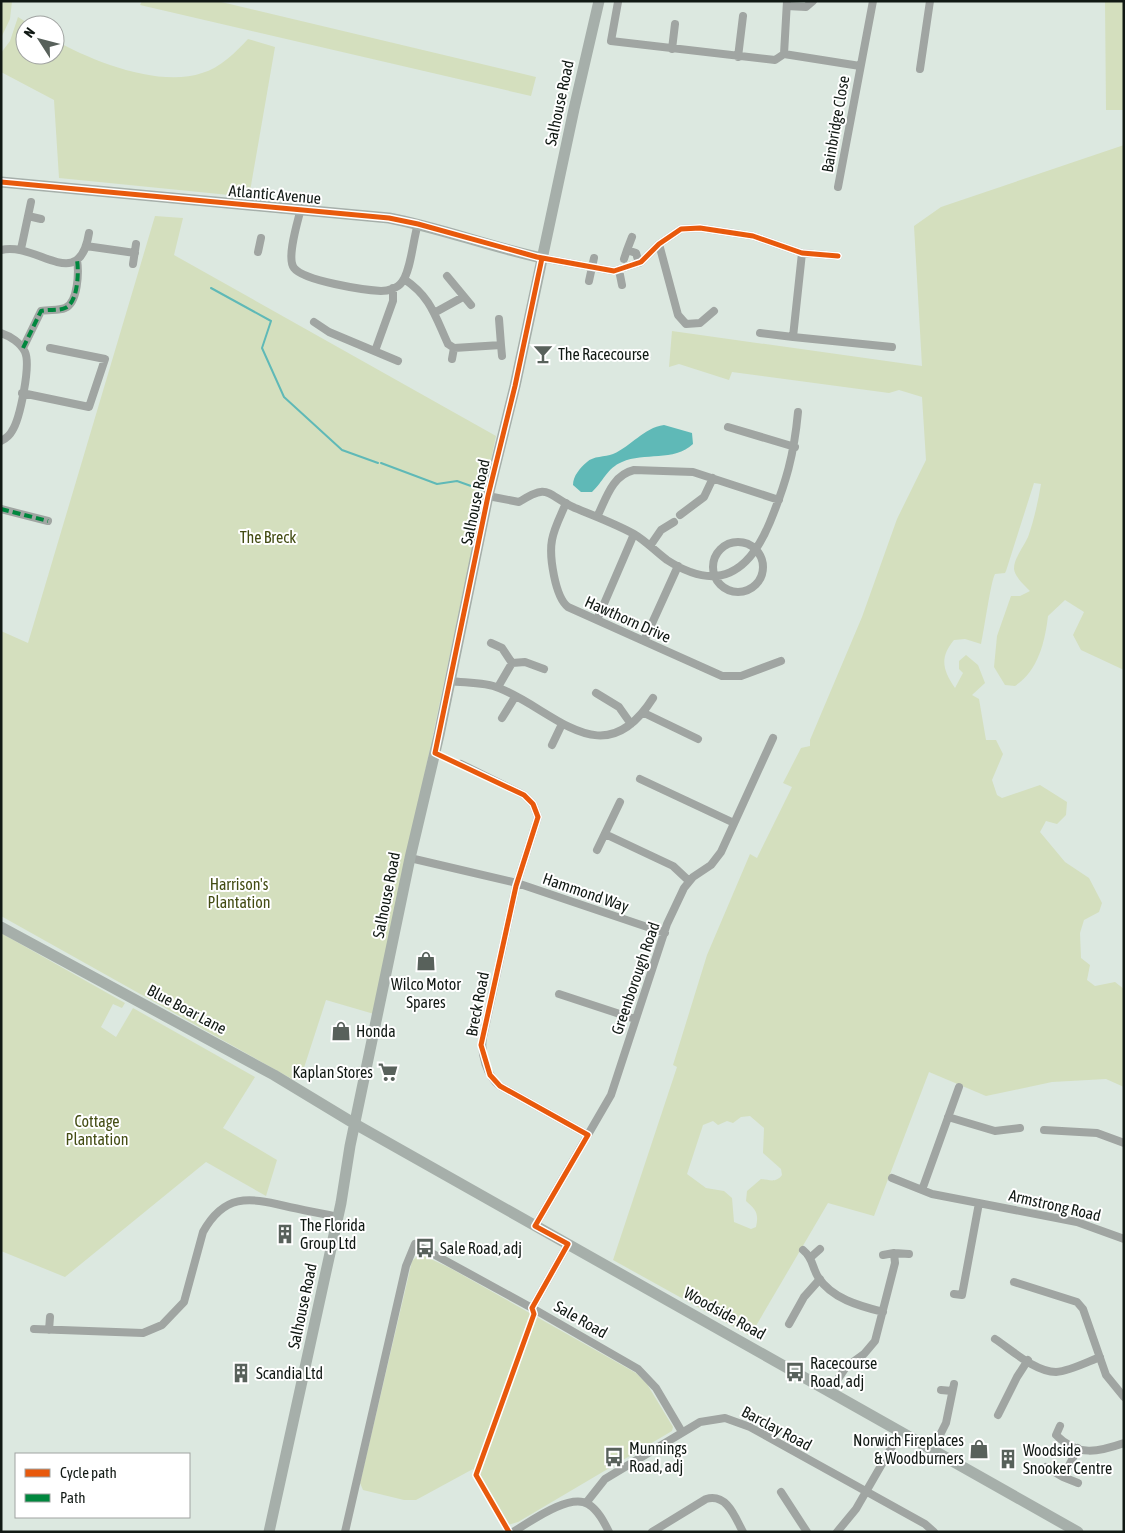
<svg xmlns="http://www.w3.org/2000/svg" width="1125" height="1533" font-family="'Asap Condensed',sans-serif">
	<rect width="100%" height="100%" fill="#dce8e0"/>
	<path fill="#d4dfbe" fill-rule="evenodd" d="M1,1H12L10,19L1,38Z
		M142,1H217L536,77L531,96L140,5Z
		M1105,1H1124V110H1106Z
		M18,17L31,25H25V55H55V40C91,61 160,88 202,73C220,68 236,52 248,39L275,47L249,197L59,178L54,100L1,72V53L10,41Z
		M1124,145V670L1081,650L1073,635L1084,612L1065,600L1048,616C1045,642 1038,671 1015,686L1005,685L994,667L997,636L1011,596H1020L1030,591C1025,586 1015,577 1014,569C1014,558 1023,548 1028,537C1034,520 1038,502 1041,484L1034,483L1006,571L1005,573L995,574C991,580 984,631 981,644L965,639L954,640C939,658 943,670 955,688L963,673L959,669V661L966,655L978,665L985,683L972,695L979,699L986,740H996L1003,754L992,780L997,795L1002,798L1040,785L1067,802L1066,815L1057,824L1046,821L1040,832L1065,862L1089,878L1102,903L1099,912L1084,920L1080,933L1081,958L1090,965L1087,980L1095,986L1115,982L1124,989V1087L1106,1079L1052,1082L986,1096L929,1072L874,1216L828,1203L750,1336L613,1260L677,1067L673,1065L707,955L750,854L757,858L792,787L783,783L801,748L810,746V740L862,617L897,519L926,460L922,397L899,390L889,393L732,372L729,380L679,364L669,367L672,331L922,366L914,226L941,207ZM750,1116L764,1128L763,1153L781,1169L782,1175C776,1183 770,1180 761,1179L747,1191L746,1201C756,1210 759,1213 756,1227L751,1229L734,1222L732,1198L724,1191L706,1188L687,1174L703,1125L713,1121L718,1125L727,1121L733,1123L741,1117Z
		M155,216L183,218L174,255L496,436L374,1014L326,1000L300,1080L292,1079L1,916V631L28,643Z
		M1,933L125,1003L122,1008L113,1004L101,1027L116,1037L133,1008L255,1077L223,1128L277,1160L266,1196L206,1162L65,1277L1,1251Z
		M420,1254L450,1268L636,1373L647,1384L673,1427L672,1431L518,1522L508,1525L473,1469L416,1500H404L363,1490L360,1483L412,1261Z"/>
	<path fill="#5fb9b7" d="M664,425L692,433L693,444C674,462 644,452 622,462C607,468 603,482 592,492H581L573,485C573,476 580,468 587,462C593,456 605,457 613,454C632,446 643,428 664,425Z"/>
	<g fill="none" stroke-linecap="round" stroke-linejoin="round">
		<path stroke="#5fb9b7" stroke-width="2" d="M211,288L271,321L262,348L284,397L342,450L378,463
			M381,463L437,484L457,481L485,491"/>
		<path stroke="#a0a5a2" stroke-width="8" d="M618,2L611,41L775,60L784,54
			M787,6L806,7L813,1
			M672,49L675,24
			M784,54L860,66
			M784,54L787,1
			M738,57L743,16
			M920,69L930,1
			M838,187L873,1
			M301,208C298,221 286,258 294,268C304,281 364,290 381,291C388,291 398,288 402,282C411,271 413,239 418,224
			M28,216L41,219
			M659,244L678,315L686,324L700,323L714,311
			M86,246L135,253
			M21,249L31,202
			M1,250C37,241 79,295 89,233
			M627,250L632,237
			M258,252L261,238
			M542,258L614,271L641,262L659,244L681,229L700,228L753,236L802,253L838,256
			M624,259L627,250L636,253L639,263
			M133,264L136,244
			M619,270L622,285
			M447,276L471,305
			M404,279C431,297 435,316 448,344L454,348L501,345L499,319
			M589,281L594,258
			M434,313L463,297
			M314,322L329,332L398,361
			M1,333C10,336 21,343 25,352C31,365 20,419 12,431C10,435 5,439 1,441
			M760,333L793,337L802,253
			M793,337L892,347
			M501,345L502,356
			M23,348L41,311C49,309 58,311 65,308C78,303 79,272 77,260
			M375,351L393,301V288
			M452,359L454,348
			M22,393L89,407L105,359L50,348
			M728,427L795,447
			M488,496L519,502C550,482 546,495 575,508C595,516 616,524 634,534C646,541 656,552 667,560C718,593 749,573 770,522C786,483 794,455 798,412
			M566,503C561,515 554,528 552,540C549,556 555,597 568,607L722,676H741L781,661
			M1,509L48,521
			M680,515L704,497L713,478
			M597,517C606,499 612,475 634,470L693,472L779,500
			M713 567a25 25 0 1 1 50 0a25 25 0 1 1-50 0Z
			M650,546L661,530L674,522
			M597,620L634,534
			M644,641L678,566
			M491,643L502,648L512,663
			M450,681C466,683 485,682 499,688C555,710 603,777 653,698
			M498,687L512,663L525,662L544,669
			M596,693L619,707L631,724
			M644,713L698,739
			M502,718L515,697
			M552,745L562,724
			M461,764L524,795L533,804L538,817L516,886L483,1037C480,1054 487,1076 500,1086L588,1135
			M640,779L734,823
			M605,834L673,866L689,881
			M597,850L620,802
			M410,858L517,883L665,933
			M559,994L635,1019
			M948,1117L995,1131L1020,1128
			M1044,1130L1097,1133L1124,1143
			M892,1178L932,1194L1077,1222L1124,1239
			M922,1190L959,1087
			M535,1226L611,1095L667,924L684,888L693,877L711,865L721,852L773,738
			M803,1250C813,1258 812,1267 818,1277C832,1299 860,1306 883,1312
			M883,1255L894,1253
			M811,1257L820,1249
			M1014,1282L1077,1302L1083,1309L1106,1375L1124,1397
			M954,1294L962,1295L979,1203
			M532,1308L568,1244
			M789,1324L804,1297L820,1279
			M34,1329L143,1333L162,1325L184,1302L203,1232C224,1194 248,1197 285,1206C302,1210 320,1213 338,1217
			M49,1330L50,1317
			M995,1339C1012,1350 1035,1372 1056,1372C1070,1371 1087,1362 1100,1357
			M941,1390L952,1391
			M830,1391L846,1367L864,1354L875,1341L895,1263L894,1253L909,1254
			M998,1415L1017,1377L1028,1360
			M1060,1426L1056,1435C1078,1457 1098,1452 1124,1443
			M933,1449L946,1423L954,1384
			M1046,1467L1063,1477L1078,1448
			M1063,1477L1078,1483
			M781,1492L807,1532
			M586,1503L605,1479L700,1422L725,1418L750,1427L925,1524L934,1532
			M345,1532L406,1266L415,1244L532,1308L638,1369L656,1388L682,1432
			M513,1532C530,1522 569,1493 588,1504C598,1510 604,1522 609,1532
			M652,1532L706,1499C727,1493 735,1517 743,1532
			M837,1532L856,1509L901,1431"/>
		<path stroke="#a6afaa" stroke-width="11" d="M1,182L389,218C441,228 490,247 542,258
			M1,927L274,1075L355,1124L1078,1532
			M269,1532L341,1203L350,1146L410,858L439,735L488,496L515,386L574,109L599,1"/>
		<path stroke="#00873e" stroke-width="4" stroke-dasharray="8 4" stroke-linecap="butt" d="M23,348L41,311C49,309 58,311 65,308C78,303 79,272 77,260
			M1,509L48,521"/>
		<defs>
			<path id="cycleway" d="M1,182L389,218L418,224L537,257L614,271L641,262L659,244L681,229L700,228L753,236L802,253L838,256
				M509,1532L476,1475L534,1314L532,1308L568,1244L535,1226L588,1135L500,1086L490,1075L481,1045L516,886L538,817L533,804L524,795L435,753L488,496L515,386L542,258"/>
		</defs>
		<use href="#cycleway" stroke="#fff" stroke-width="8"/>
		<use href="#cycleway" stroke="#e8590c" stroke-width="5"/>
	</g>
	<defs>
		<symbol id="bar-bare" viewBox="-9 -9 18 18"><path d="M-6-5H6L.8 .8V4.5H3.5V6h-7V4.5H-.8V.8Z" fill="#58615b" stroke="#fff" stroke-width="2.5" paint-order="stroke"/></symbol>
		<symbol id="shop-bare" viewBox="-9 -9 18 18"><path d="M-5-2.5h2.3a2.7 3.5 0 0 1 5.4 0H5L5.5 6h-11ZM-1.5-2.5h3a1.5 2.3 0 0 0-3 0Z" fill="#58615b" stroke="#fff" stroke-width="2.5" paint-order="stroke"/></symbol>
		<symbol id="supermarket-bare" viewBox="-9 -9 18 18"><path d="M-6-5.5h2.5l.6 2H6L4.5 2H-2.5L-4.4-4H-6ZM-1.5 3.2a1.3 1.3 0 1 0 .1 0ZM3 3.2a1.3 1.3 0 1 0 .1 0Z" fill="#58615b" stroke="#fff" stroke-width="2.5" paint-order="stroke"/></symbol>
		<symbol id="building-bare" viewBox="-9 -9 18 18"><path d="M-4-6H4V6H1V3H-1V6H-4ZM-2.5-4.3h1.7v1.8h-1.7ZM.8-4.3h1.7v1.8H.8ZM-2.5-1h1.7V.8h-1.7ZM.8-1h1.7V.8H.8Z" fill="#58615b" stroke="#fff" stroke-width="2.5" paint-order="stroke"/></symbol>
		<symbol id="bus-bare" viewBox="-9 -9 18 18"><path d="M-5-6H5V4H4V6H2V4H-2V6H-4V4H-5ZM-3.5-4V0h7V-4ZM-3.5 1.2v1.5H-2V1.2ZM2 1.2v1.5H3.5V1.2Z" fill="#58615b" stroke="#fff" stroke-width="2.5" paint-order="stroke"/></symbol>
	</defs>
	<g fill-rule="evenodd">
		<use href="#bar-bare" x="529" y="340" width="28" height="28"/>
		<use href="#shop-bare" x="412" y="947" width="28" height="28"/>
		<use href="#shop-bare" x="327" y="1017" width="28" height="28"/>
		<use href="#supermarket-bare" x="374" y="1058" width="28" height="28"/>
		<use href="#building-bare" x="271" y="1220" width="28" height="28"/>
		<use href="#bus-bare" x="411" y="1234" width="28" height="28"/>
		<use href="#bus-bare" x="781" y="1358" width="28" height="28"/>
		<use href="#building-bare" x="227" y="1359" width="28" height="28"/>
		<use href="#shop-bare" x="965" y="1435" width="28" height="28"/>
		<use href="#bus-bare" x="600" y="1443" width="28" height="28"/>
		<use href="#building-bare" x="994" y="1445" width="28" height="28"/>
	</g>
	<g text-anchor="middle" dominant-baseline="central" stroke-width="4" stroke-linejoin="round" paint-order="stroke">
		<g font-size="16" fill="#111914" stroke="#fff">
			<text transform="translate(559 103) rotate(-78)">Salhouse Road</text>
			<text transform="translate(835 124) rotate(-80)">Bainbridge Close</text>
			<text transform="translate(275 194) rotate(5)">Atlantic Avenue</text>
			<text transform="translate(475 502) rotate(-78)">Salhouse Road</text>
			<text transform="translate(628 619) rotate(24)">Hawthorn Drive</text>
			<text transform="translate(586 892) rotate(19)">Hammond Way</text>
			<text transform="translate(386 895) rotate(-79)">Salhouse Road</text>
			<text transform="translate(635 978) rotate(-71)">Greenborough Road</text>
			<text transform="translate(477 1004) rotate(-79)">Breck Road</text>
			<text transform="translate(187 1009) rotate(28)">Blue Boar Lane</text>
			<text transform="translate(1055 1205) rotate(13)">Armstrong Road</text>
			<text transform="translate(302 1306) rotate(-78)">Salhouse Road</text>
			<text transform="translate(725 1313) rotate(29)">Woodside Road</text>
			<text transform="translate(581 1319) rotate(30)">Sale Road</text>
			<text transform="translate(777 1428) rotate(28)">Barclay Road</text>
		</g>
		<g font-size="16" fill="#111914" stroke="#fff" text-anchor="start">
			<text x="558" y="354">The Racecourse</text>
			<text x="426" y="984" text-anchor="middle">Wilco Motor<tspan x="426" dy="18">Spares</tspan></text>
			<text x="356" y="1031">Honda</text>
			<text x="373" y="1072" text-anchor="end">Kaplan Stores</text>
			<text x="300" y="1225">The Florida<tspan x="300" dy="18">Group Ltd</tspan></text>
			<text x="440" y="1248">Sale Road, adj</text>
			<text x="810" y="1363">Racecourse<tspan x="810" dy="18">Road, adj</tspan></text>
			<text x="256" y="1373">Scandia Ltd</text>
			<text x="964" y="1440" text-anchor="end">Norwich Fireplaces<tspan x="964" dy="18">&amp; Woodburners</tspan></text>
			<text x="629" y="1448">Munnings<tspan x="629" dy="18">Road, adj</tspan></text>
			<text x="1023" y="1450">Woodside<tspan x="1023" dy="18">Snooker Centre</tspan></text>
		</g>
		<g font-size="16" fill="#434c13" stroke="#fff">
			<text x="268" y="537">The Breck</text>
			<text x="239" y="884">Harrison's<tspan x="239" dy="18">Plantation</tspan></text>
			<text x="97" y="1121">Cottage<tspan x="97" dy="18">Plantation</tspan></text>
		</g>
	</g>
	<rect width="1125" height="1533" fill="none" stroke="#111914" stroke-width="5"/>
	<rect x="15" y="1453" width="175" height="65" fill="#ffffff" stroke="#a0a3a1"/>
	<rect x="25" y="1469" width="25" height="8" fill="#e8590c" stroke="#a0a3a1"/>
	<text x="60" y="1478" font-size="15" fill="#111914">Cycle path</text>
	<rect x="25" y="1494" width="25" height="8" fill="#00873e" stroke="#a0a3a1"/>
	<text x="60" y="1503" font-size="15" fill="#111914">Path</text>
	<g transform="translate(40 40) rotate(306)"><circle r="24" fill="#ffffff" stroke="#a0a3a1"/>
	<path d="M0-4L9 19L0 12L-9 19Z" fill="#58615b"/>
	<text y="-8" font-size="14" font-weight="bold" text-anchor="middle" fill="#111914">N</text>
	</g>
</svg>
